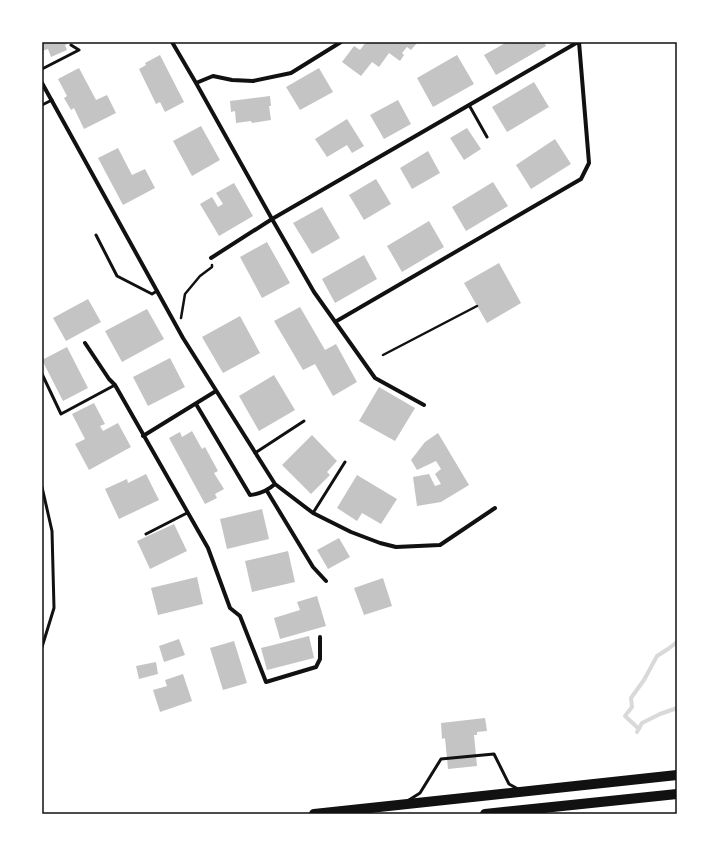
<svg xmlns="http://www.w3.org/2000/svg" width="719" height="856" font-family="Merriweather,serif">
	<rect width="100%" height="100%" fill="#fff"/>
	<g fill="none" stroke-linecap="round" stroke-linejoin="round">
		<path stroke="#d9d9d9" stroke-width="4" d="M639,729L625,716L632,707L631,698L644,680L657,656L668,649L677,642
			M637,732L642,723L660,714L677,708"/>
	</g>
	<path fill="#c4c4c4" d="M42,42H71L65,45L67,50L51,57L48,49L42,51Z
		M366,42L376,43L418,42L411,50L407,47L402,53L404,55L400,61L389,53L379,67L372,62L361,76L342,62L354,46L360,50Z
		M507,42H544L546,46L496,75L484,55Z
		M160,55L184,102L165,112L160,102L156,104L139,69L146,65L145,63Z
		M457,55L474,84L433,107L417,78Z
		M79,68L96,100L107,95L116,113L84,129L74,108L71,110L64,98L67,96L58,79Z
		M319,68L333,92L300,110L286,87Z
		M534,82L549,107L507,132L492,107Z
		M270,96L271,106H269L271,120L252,123L251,121L236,123L235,111L231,112L230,101Z
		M398,100L411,124L384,139L370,115Z
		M347,119L364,146L352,153L347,145L327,157L315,139Z
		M201,126L220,160L192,176L173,141Z
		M467,128L481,149L464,160L450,138Z
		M555,139L571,164L531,189L516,165Z
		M118,148L132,175L145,169L155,188L123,205L98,158Z
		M428,151L440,173L412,189L400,168Z
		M376,179L391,204L364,220L349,195Z
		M493,182L508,206L466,231L452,207Z
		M234,183L253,216L219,236L200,204L212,197L218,207L223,204L216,193Z
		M322,207L340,238L312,254L293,223Z
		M429,221L444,247L402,272L387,246Z
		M267,242L290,283L262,298L240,257Z
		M364,255L377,279L335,303L322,279Z
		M499,263L521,303L487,323L464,283Z
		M88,299L101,322L66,341L53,318Z
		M300,307L325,350L336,344L357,382L333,396L315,364L303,370L274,321Z
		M147,309L164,339L122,362L105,331Z
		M240,316L260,353L223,373L202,337Z
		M67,347L88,388L63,401L42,360Z
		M170,358L185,387L148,406L133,377Z
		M274,375L295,410L259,431L239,396Z
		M379,387L415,408L395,441L359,421Z
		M94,403L105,424L100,426L103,431L118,423L131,447L89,470L75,444L85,439L72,414Z
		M192,431L202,449L205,447L218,471L214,473L224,489L215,494L217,498L205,504L169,438L180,432L182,437Z
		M438,433L469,485L441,502L417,506L413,477L429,474L435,486L441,484L435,474L441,469L436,461L417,470L411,460L425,442Z
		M312,435L337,461L327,472L330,475L311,494L282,465Z
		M146,474L159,500L119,519L105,489L127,479L128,483Z
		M357,475L397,499L381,524L362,513L357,521L337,508Z
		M262,509L269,539L227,549L220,519Z
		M174,524L187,551L150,569L137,541Z
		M339,538L350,557L328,569L317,550Z
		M288,551L295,582L252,592L245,561Z
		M197,577L203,604L158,615L151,588Z
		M383,578L392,606L364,615L354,588Z
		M317,596L326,626L280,639L274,618L300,610L297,602Z
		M309,636L314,658L267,670L261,648Z
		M179,639L185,655L164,662L159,646Z
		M234,641L247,683L223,690L210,648Z
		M156,662L158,674L139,679L136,666Z
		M183,674L192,701L160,712L153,690L167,686L165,680Z
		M485,718L487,731L477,732V735H474L477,766L448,769L445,738L442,739L441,723Z"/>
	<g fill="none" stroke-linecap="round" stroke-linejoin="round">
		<path stroke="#111" stroke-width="2.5" d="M181,318L185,294L200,276L212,267V265
			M383,355L477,306"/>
		<path stroke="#111" stroke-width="3" d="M42,69L79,50L71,45
			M42,105L52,100
			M469,105L487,137
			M96,235L117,276L152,294L157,291
			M42,374L61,414L115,385
			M255,453L304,421
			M42,487L52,531L54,608L42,647
			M313,513L345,462
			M146,534L187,513
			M409,800L420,793L441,759L494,754L509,784L518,789"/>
		<path stroke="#111" stroke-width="4" d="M172,42L196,83L272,219L314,292L375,378L424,405
			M42,83L183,338L275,484L313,513L351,532L380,543L396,547L440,545L495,508
			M196,83L213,76L232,80L253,81L291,73L341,42
			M211,258L272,219L578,42
			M335,322L581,179L589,163L579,42
			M85,343L109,379L115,385L208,548L230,608L240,616L266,682L316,667L320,659V637
			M196,404L250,495C260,494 267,491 275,484
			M143,436L216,391
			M267,491L313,567L326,581"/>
		<path stroke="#111" stroke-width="10" d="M314,814L677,775
			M485,814L677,794"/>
	</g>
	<rect width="719" height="856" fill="none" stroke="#ffffff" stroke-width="86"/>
	<rect x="43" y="43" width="633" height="770" fill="none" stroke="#111" stroke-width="1.5"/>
</svg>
